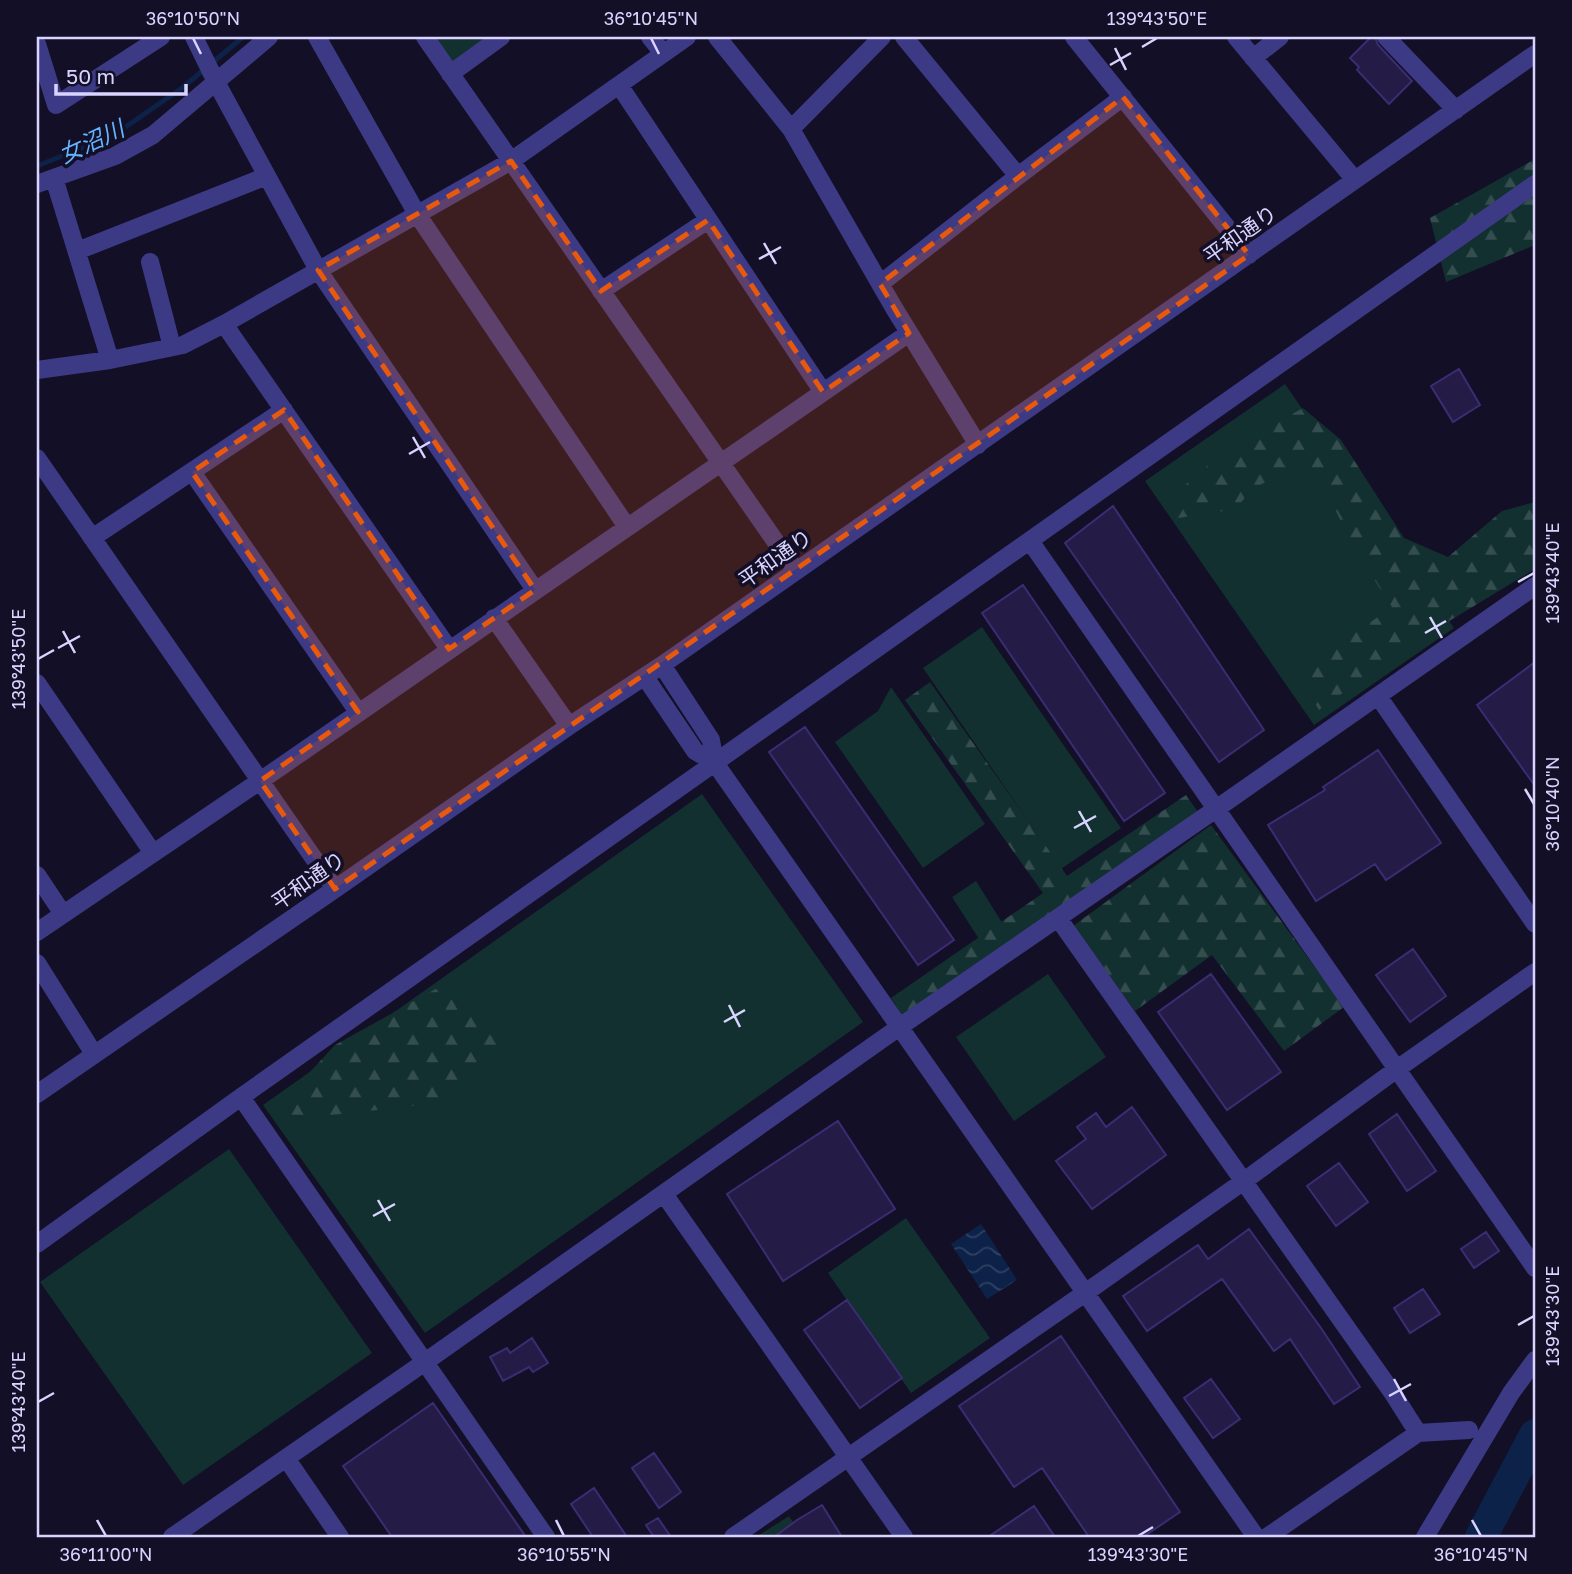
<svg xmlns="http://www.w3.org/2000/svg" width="1572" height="1574" font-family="'Golos Text','Noto Sans JP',sans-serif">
	<defs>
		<pattern id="forest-firs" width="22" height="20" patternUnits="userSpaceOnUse" patternTransform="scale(1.75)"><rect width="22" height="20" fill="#12302f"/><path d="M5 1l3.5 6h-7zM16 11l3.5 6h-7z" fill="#344d4e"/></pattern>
		<pattern id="water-waves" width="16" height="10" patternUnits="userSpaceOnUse" patternTransform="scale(1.75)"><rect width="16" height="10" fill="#0c2248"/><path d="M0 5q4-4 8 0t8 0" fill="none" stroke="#2f4163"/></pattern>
	</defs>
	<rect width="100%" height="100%" fill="#130f26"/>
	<path fill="#12302f" d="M425,37H501L450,74Z
		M1285,384L1454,628L1314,725L1145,481Z
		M982,627L1121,828L1061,869L923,668Z
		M891,687L985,824L923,868L835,742L878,711Z
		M702,794L863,1022L425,1333L263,1105Z
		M976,881L1003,924L979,939L952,897Z
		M1048,974L1106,1057L1014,1121L956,1037Z
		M229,1149L372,1353L183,1485L40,1282Z
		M906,1218L990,1338L911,1393L828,1273Z
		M789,1516L803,1537H756Z"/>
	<path fill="url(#forest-firs)" d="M1535,159V245L1446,282L1430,218Z
		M1303,408L1341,440L1404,538L1448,557L1502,511L1535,502V569L1413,643L1319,710L1298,673L1392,607L1354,548L1330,499L1295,466L1251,490L1236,509L1172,519L1170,498L1221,454Z
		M930,682L1067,876L1186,795L1198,812L902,1015L891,998L1043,893L905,700Z
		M1211,825L1344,1007L1284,1051L1212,955L1135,1011L1073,926Z
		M450,981L467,995L517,1043L440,1103L287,1120L285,1099L335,1045Z"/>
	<path fill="url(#water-waves)" d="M981,1224L1017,1280L987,1299L951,1244Z"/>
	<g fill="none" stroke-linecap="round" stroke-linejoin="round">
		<path stroke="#0c2248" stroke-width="5" d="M37,166L114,135L182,88L243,37"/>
		<path stroke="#0c2248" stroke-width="32" d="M1481,1537L1535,1435"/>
	</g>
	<path fill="#241b47" stroke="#3b2d73" stroke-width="2" d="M1371,37H1375L1378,45L1412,81L1389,104L1357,70L1359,67L1350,58Z
		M1459,369L1480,405L1453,422L1431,386Z
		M1113,506L1264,730L1219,762L1065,543Z
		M1023,585L1165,793L1124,821L982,613Z
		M1535,662V786L1477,705Z
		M805,727L954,940L918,965L769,752Z
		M1378,750L1441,843L1386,880L1375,864L1316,901L1268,825L1325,790L1323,787Z
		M1413,949L1446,996L1410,1022L1376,975Z
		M1211,974L1281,1072L1227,1110L1158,1012Z
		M1132,1107L1166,1155L1092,1209L1056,1161L1086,1139L1077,1127L1096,1113L1106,1127Z
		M1397,1114L1436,1171L1407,1191L1369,1134Z
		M838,1121L895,1209L783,1281L727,1194Z
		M1339,1163L1368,1202L1336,1226L1307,1186Z
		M1249,1229L1321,1328L1360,1387L1334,1404L1290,1339L1274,1351L1222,1279L1147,1331L1123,1296L1198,1245L1208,1259Z
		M1486,1232L1499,1251L1474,1268L1461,1249Z
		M1423,1289L1440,1314L1410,1333L1394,1308Z
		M847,1300L902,1378L860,1408L804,1330Z
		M1061,1336L1180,1512L1143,1537H1089L1042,1468L1014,1487L959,1406Z
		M532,1338L548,1363L533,1372L529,1367L503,1381L490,1357L507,1348L510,1353Z
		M1211,1379L1240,1419L1213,1438L1184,1398Z
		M433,1403L526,1537H392L343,1466Z
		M654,1453L681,1492L659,1508L632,1468Z
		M594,1488L627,1537H593L571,1504Z
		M822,1505L842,1537H774L797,1520Z
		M1034,1506L1055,1537H988Z
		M658,1518L671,1537H654L646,1525Z"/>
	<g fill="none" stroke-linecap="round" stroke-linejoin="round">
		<path stroke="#3d3a85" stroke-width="18" d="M194,37L216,82L318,270L535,590
			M317,37L417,214L627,527
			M425,37L796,571
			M650,37L663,53
			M717,37L791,129L894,308L978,445
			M904,37L1018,176L1123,97
			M1074,37L1249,255
			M1236,37L1355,180
			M1386,37L1456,110
			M37,44L56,105L161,37
			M1253,58L1280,37
			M450,74L501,37
			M619,85L823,392
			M791,129L882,37
			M54,178L110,360
			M37,184L115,156L153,135L269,37
			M77,251L267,176
			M150,262L172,347
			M880,284L1018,176
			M601,291L708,220
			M224,324L449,649
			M37,370L110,360L183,345L224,324L511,161L687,37
			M37,458L335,889
			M192,472L358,712
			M92,538L284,410
			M1030,541L1535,1268
			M494,618L569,726
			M645,677L695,751L715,763L711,740L662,665
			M37,683L153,853
			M1378,696L1535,924
			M715,763L1256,1537
			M37,875L63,914
			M1058,918L1392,1392L1418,1433
			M37,932L260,781L909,333
			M37,963L94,1054
			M37,1094L335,889L569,726L662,665L1535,54
			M241,1097L546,1537
			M664,1194L904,1537
			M37,1244L241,1097L1535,184
			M286,1458L340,1537
			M172,1537L425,1362L898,1028L1216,809L1535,586
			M733,1537L1085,1293L1244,1181L1397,1069L1535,972
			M1267,1537L1418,1433L1469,1430
			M1425,1537L1511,1393L1535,1360"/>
	</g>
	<path fill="#e8590c" fill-opacity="0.2" stroke="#e8590c" stroke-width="5" stroke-dasharray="14 9" stroke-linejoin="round" d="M1123,97L1249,255L335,889L260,781L358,712L192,472L284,410L449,649L535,590L318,270L511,161L601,291L708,220L823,392L909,333L880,284Z"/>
	<path fill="none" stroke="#d9d4ff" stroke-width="2.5" d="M193,38L201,54M651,38L659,54M1142,47L1157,38M1115,48L1126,70M1110,65L1131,53M764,243L776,264M759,259L781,247M413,437L425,458M409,454L430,442M1518,582L1534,573M1430,617L1442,638M63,631L75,653M1425,633L1446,621M58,648L80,636M38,659L54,650M1525,789L1534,804M1079,811L1091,832M1074,828L1096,816M729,1005L740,1027M724,1022L745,1010M378,1200L390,1221M373,1216L395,1204M1518,1325L1534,1316M1394,1379L1406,1401M1389,1396L1411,1384M38,1402L54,1393M97,1520L106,1536M556,1520L564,1536M1472,1520L1481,1536M1138,1536L1153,1527"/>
	<g text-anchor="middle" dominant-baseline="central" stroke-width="7" stroke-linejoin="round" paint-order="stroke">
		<g font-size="21" fill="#d9d4ff" stroke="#130f26">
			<text transform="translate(1240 234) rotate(-35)">平和通り</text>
			<text transform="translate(775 558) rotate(-35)">平和通り</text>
			<text transform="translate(308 880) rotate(-35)">平和通り</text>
		</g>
		<g font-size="23" font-style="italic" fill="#62b6ff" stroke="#130f26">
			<text transform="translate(91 141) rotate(-25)">女沼川</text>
		</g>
	</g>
	<rect width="1572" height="1574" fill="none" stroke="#130f26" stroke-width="77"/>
	<path d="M56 84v10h130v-10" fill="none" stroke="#d9d4ff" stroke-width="3.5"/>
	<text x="66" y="84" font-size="21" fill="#d9d4ff" stroke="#130f26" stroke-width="5" paint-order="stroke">50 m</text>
	<rect x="38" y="38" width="1496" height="1498" fill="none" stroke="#d9d4ff" stroke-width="2.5"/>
	<g font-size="18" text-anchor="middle" fill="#d9d4ff">
		<text x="193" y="25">36°10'50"N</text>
		<text x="651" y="25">36°10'45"N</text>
		<text x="1157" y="25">139°43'50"E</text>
		<text transform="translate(1553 573) rotate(-90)" y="6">139°43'40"E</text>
		<text transform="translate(19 659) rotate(-90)" y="6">139°43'50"E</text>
		<text transform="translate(1553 804) rotate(-90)" y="6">36°10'40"N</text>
		<text transform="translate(1553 1316) rotate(-90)" y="6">139°43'30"E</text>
		<text transform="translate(19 1402) rotate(-90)" y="6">139°43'40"E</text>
		<text x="106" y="1561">36°11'00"N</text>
		<text x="564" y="1561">36°10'55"N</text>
		<text x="1138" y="1561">139°43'30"E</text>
		<text x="1481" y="1561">36°10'45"N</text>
	</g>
</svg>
